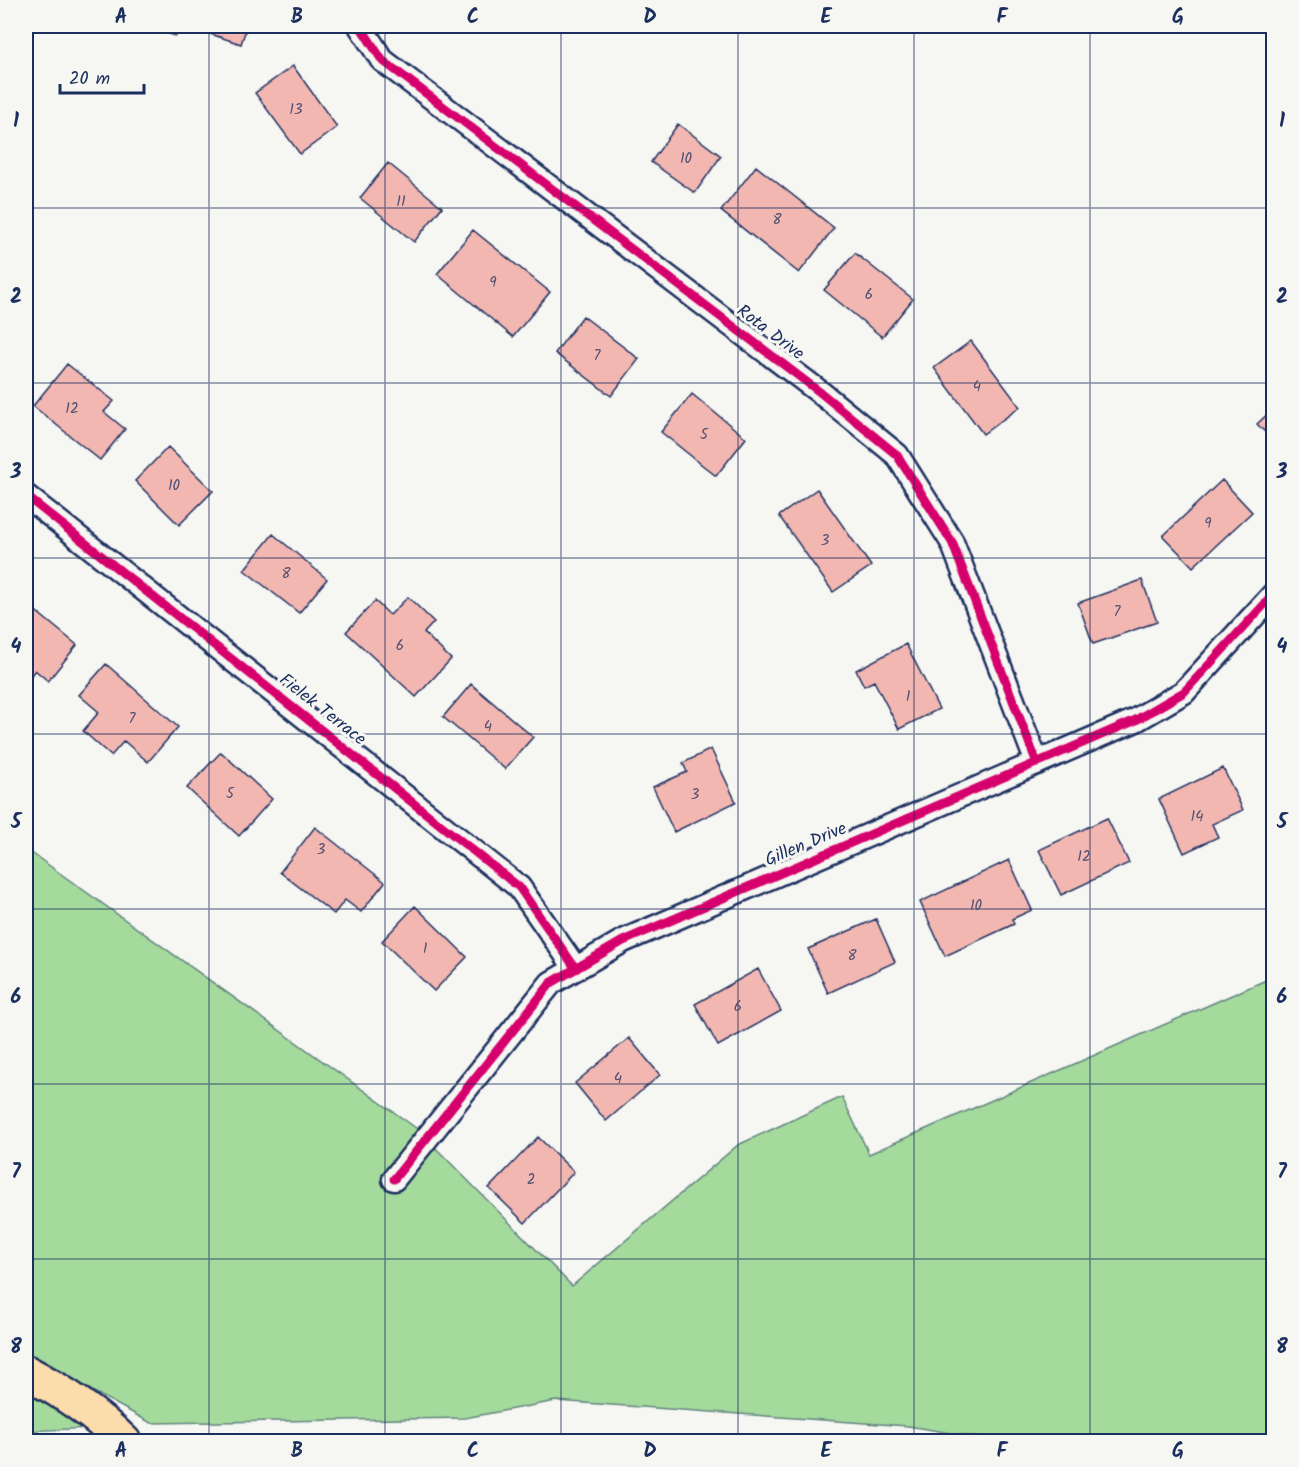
<svg xmlns="http://www.w3.org/2000/svg" width="1299" height="1467" font-family="Kalam,sans-serif">
	<rect width="100%" height="100%" fill="#f6f6f2"/>
	<filter id="ink" filterUnits="userSpaceOnUse"><feTurbulence type="fractalNoise" baseFrequency=".0167" numOctaves="2"/><feDisplacementMap in="SourceGraphic" scale="12" xChannelSelector="R" yChannelSelector="G"/><feConvolveMatrix kernelMatrix="1 2 1 2 8 2 1 2 1" color-interpolation-filters="sRGB"/></filter>
	<g filter="url(#ink)">
		<path fill="#a5da9d" stroke="#60847e" stroke-width="1.5" d="M26,849L416,1128L572,1286L738,1145L842,1097L869,1154L1273,977V1441H1000L908,1426L556,1401L465,1418L151,1423L26,1355Z
			M26,1393L93,1428L26,1431Z"/>
		<path fill="#f3b7b2" stroke="#1b2f5e" stroke-width="1.5" d="M144,26H180L176,36Z
			M186,26H247L241,44Z
			M293,66L337,127L300,154L255,93Z
			M678,124L721,156L695,193L651,162Z
			M388,163L442,207L414,242L360,198Z
			M756,166L834,228L799,273L721,211Z
			M473,230L550,292L513,337L437,274Z
			M855,253L913,299L882,337L824,290Z
			M583,316L639,359L611,396L555,353Z
			M971,341L1020,407L983,434L934,368Z
			M67,364L114,401L104,412L125,429L100,460L33,406Z
			M692,394L746,438L716,476L661,432Z
			M1274,408V441L1257,424Z
			M168,447L213,491L179,525L135,481Z
			M1222,480L1252,512L1193,567L1163,536Z
			M817,489L871,566L833,592L779,516Z
			M273,534L327,579L299,613L244,570Z
			M1142,580L1157,622L1093,644L1078,603Z
			M408,597L434,622L424,633L451,659L416,697L346,632L375,601L390,615Z
			M26,603L77,645L48,681L35,670L26,682Z
			M906,644L939,709L899,729L874,681L864,686L856,670Z
			M106,664L178,727L148,762L124,741L111,756L83,731L99,712L79,695Z
			M471,684L533,737L505,769L443,717Z
			M711,749L736,802L674,832L653,787L687,772L683,763Z
			M221,752L272,799L239,836L187,788Z
			M1223,768L1243,810L1212,824L1218,837L1184,853L1159,799Z
			M1107,818L1129,863L1061,895L1039,850Z
			M315,827L385,882L361,912L345,900L334,914L280,872Z
			M1009,860L1032,910L1012,919L1014,924L945,956L920,902Z
			M415,906L467,957L434,991L382,941Z
			M876,919L895,962L828,993L808,949Z
			M758,969L781,1011L718,1046L695,1004Z
			M629,1038L660,1075L606,1121L575,1083Z
			M538,1137L574,1172L525,1223L489,1188Z"/>
		<g fill="none" stroke-linecap="round" stroke-linejoin="round">
			<defs>
				<path id="street" d="M360,26L382,60L821,393L897,455L952,542L1037,763
					M26,496L519,887L576,969
					M394,1179L551,983L623,941L1136,720L1184,692L1274,594"/>
				<path id="highway" d="M26,1372C62,1391 94,1412 124,1442"/>
			</defs>
			<use href="#street" stroke="#1b2f5e" stroke-width="27"/>
			<use href="#highway" stroke="#1b2f5e" stroke-width="38"/>
			<use href="#street" stroke="#f6f6f2" stroke-width="22"/>
			<use href="#highway" stroke="#fcdcac" stroke-width="33"/>
			<defs>
				<path id="cycleway" d="M360,26L382,60L821,393L897,455L952,542L1037,763
					M26,496L519,887L576,969
					M394,1179L551,983L623,941L1136,720L1184,692L1274,594"/>
			</defs>
			<use href="#cycleway" stroke="#f6f6f2" stroke-width="13"/>
			<use href="#cycleway" stroke="#d6006c" stroke-width="9"/>
		</g>
	</g>
	<path fill="none" stroke="#1b2f5e" stroke-width="1.5" stroke-opacity="0.55" d="M209,26V1442M385,26V1442M561,26V1442M738,26V1442M914,26V1442M1090,26V1442M26,208H1274M26,383H1274M26,558H1274M26,734H1274M26,909H1274M26,1084H1274M26,1259H1274"/>
	<g text-anchor="middle" dominant-baseline="central" stroke-width="6" stroke-linejoin="round" paint-order="stroke">
		<g font-size="15" fill="#515173">
			<text x="296" y="110">13</text>
			<text x="686" y="159">10</text>
			<text x="401" y="202">11</text>
			<text x="777" y="220">8</text>
			<text x="493" y="283">9</text>
			<text x="869" y="295">6</text>
			<text x="597" y="356">7</text>
			<text x="977" y="387">4</text>
			<text x="72" y="409">12</text>
			<text x="704" y="435">5</text>
			<text x="174" y="486">10</text>
			<text x="1208" y="524">9</text>
			<text x="825" y="541">3</text>
			<text x="286" y="574">8</text>
			<text x="1117" y="612">7</text>
			<text x="400" y="646">6</text>
			<text x="908" y="697">1</text>
			<text x="132" y="719">7</text>
			<text x="488" y="727">4</text>
			<text x="230" y="794">5</text>
			<text x="695" y="795">3</text>
			<text x="1197" y="817">14</text>
			<text x="321" y="850">3</text>
			<text x="1084" y="857">12</text>
			<text x="976" y="906">10</text>
			<text x="425" y="949">1</text>
			<text x="852" y="956">8</text>
			<text x="738" y="1007">6</text>
			<text x="618" y="1079">4</text>
			<text x="531" y="1180">2</text>
		</g>
		<g font-size="18" fill="#1b2f5e" stroke="#f6f6f2">
			<text transform="translate(770 333) rotate(37)">Rota Drive</text>
			<text transform="translate(322 710) rotate(38)">Fielek Terrace</text>
			<text transform="translate(806 845) rotate(-23)">Gillen Drive</text>
		</g>
	</g>
	<rect width="1299" height="1467" fill="none" stroke="#f6f6f2" stroke-width="66"/>
	<path d="M60 84v9h84v-9" fill="none" stroke="#1b2f5e" stroke-width="3"/>
	<text x="69" y="84" font-size="18" fill="#1b2f5e" stroke="#f6f6f2" stroke-width="4.5" paint-order="stroke">20 m</text>
	<rect x="33" y="33" width="1233" height="1401" fill="none" stroke="#1b2f5e" stroke-width="2"/>
	<g font-size="20" text-anchor="middle" font-weight="bold" fill="#1b2f5e">
		<text x="121" y="23">A</text>
		<text x="297" y="23">B</text>
		<text x="473" y="23">C</text>
		<text x="650" y="23">D</text>
		<text x="826" y="23">E</text>
		<text x="1002" y="23">F</text>
		<text x="1178" y="23">G</text>
		<text x="16" y="127">1</text>
		<text x="1282" y="127">1</text>
		<text x="16" y="303">2</text>
		<text x="1282" y="303">2</text>
		<text x="16" y="478">3</text>
		<text x="1282" y="478">3</text>
		<text x="16" y="653">4</text>
		<text x="1282" y="653">4</text>
		<text x="16" y="828">5</text>
		<text x="1282" y="828">5</text>
		<text x="16" y="1003">6</text>
		<text x="1282" y="1003">6</text>
		<text x="16" y="1178">7</text>
		<text x="1282" y="1178">7</text>
		<text x="16" y="1353">8</text>
		<text x="1282" y="1353">8</text>
		<text x="121" y="1457">A</text>
		<text x="297" y="1457">B</text>
		<text x="473" y="1457">C</text>
		<text x="650" y="1457">D</text>
		<text x="826" y="1457">E</text>
		<text x="1002" y="1457">F</text>
		<text x="1178" y="1457">G</text>
	</g>
</svg>
